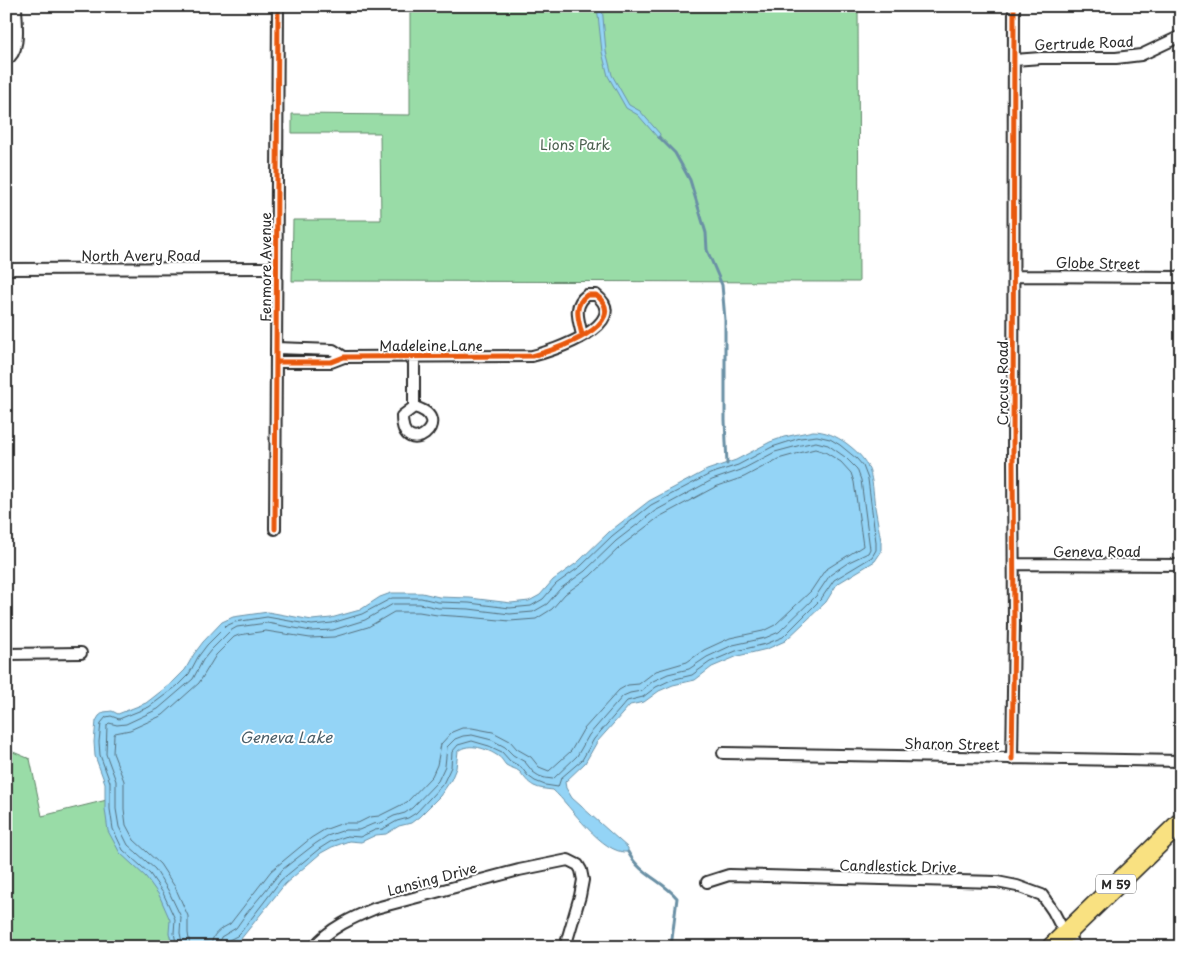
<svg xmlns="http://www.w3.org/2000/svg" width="1187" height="953" font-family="'Playpen Sans',sans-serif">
	<rect width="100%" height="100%" fill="#fff"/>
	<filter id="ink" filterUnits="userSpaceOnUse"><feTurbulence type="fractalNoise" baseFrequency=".02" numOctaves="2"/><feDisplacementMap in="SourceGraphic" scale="10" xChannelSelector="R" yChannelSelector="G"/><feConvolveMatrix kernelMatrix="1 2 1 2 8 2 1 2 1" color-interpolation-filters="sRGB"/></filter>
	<g filter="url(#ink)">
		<path fill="#99dca7" stroke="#628469" d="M410,6H858L859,282L292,281L293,220H381L380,133H292V114L410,115Z
			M6,749L30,759L42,816L123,796L189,947H6Z"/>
		<path fill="#94d4f6" stroke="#6a90a5" d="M597,6H602L606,51L612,75L629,105L640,111L660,134L659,139L638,115L626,108L608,76L602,52Z
			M813,431C825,431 836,436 846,443C874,464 871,475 875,507C877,518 879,530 881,541V552L875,561L837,584L826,602L785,641L767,649L738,656L712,667L695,680L673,685L659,691L644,702L630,705L597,742L585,763L565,782L566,788L572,798L628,848V852C602,855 571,806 553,790C546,789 540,789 534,786C527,782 525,778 520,772C516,768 510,768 506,765C503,762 502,758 498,756C488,749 469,742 458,751L456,768L451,780L440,796L419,817L411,823L399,826L386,834L376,835L361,842L349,841L332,847L321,853L285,884L240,940L223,947H173L169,933L170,920L159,895L146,877L120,853L108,831L105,809V783L95,756L94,742L96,721L99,716L104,712L112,711L118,714L146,703L173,682L185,670L194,654L203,642L222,622L233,617L268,612L312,620L331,618L360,610L380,597L391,593H422L439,597L470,598L511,603L529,601L540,595L553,580L578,562L609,532L649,501L707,470L736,460L770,442L784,437Z"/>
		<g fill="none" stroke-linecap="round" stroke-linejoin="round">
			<path stroke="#556f7c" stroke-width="1" d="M177,947L174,933L175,919L163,893L150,874L123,850L113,829L110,809V782L100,755L99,742L101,723L106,717L111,716L119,719L149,707L177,686L189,674L198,657L207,645L226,626L235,622L267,617L312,625L332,623L362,614L392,598H421L438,602L469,603L510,608L531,606L543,599L556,584L581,566L612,536L651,505L710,474L738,465L772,447L800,438L817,436L830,439L840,445L857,459L863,466L868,479L876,542V550L872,557L834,580L821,599L783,637L766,644L736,651L710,662L692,675L671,680L656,687L643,697L627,701L594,739L582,760L561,778L558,787L545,785L535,781L528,776L521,767L510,761L502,752L489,746L472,741L458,745L452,752L451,767L443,784L416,813L408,818L397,821L383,829L375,830L360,837L347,836L330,842L319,849L281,880L241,932L237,936L227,941L225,947
				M183,947L180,933L181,917L168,890L155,869L128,845L119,827L116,809V781L106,754L107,725L109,723L117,725L126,724L158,709L193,679L203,660L211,650L230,631L237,627L267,623L311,631L333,630L365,620L393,604H420L438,608L469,609L510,614L533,612L547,604L560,589L585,571L616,541L655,511L712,480L741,470L775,452L801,445L816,442L828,445L845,457L857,469L861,480L870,549L868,553L849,562L830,575L816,596L779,632L765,638L733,645L707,657L689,669L668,674L653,681L641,691L630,693L623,696L589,735L577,756L553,779L545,778L539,776L533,772L525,762L513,755L505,747L492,740L472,735L463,736L455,739L447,747L445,766L438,781L412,808L405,813L394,816L381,823L373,824L359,830H345L327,836L315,844L283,869L246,914L236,928L221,937L218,947
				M190,947L188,933V916L175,887L160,864L134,840L126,825L124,809V781L113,753L114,735L115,733L130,730L163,715L199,683L216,655L234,637L239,635L266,631L310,638L334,637L368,627L394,612H419L437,615L468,617L510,621L536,619L552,609L565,594L590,576L621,546L659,517L715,487L744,477L778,459L803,452L815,449L825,452L841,462L851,473L854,482L863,546L825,570L811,591L775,625L763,631L730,638L704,650L687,662L656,671L639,684L628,685L619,690L583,730L571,751L549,771L539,767L531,757L517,749L510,741L493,732L472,728H462L452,732L441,744L437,765L432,776L407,802L379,816L370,817L358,823H343L324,830L311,838L271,871L230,924C219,930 212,933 211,947"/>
			<path stroke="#6a90a5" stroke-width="3" d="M659,137L675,153L690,180L706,233L707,250L722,285L725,320V420L727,464
				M628,852C640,875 662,880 677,898L671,947"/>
			<defs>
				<path id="street" d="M6,60C22,51 16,22 16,6
					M1014,60L1041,58H1116L1141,55L1181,36
					M6,269L276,268
					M1014,276L1181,277
					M276,348L333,350L344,357
					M414,356V407C459,419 402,464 402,416L414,407
					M277,362H331L344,357L532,356C553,351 633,324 596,295H587C572,306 579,320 582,335
					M275,529L278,6
					M1014,564L1181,565
					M6,654L81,653
					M723,753L1181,761
					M1012,759L1014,624L1013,465L1014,6
					M707,882L729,875L997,882L1017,886L1042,895L1053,911L1065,934L1076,947
					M314,947C329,928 354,917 376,908L519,870L568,860L578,865L581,870L583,880L580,896L565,947"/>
				<path id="highway" d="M1052,947L1181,822"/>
			</defs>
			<use href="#street" stroke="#2b2b2b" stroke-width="14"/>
			<use href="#highway" stroke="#2b2b2b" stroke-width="22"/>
			<use href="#street" stroke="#fff" stroke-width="10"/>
			<use href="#highway" stroke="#f9e181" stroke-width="19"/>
			<defs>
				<path id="cycleway" d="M277,362H331L344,357L532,356C553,351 633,324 596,295H587C572,306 579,320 582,335
					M275,529L278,6
					M1012,759L1014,624L1013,465L1014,6"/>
			</defs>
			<use href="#cycleway" stroke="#fff" stroke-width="8"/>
			<use href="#cycleway" stroke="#e8590c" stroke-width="5"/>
		</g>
	</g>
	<g text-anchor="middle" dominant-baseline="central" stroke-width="4" stroke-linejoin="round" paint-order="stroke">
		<rect fill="#fff" stroke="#6b6b6b" stroke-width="1" x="1096" y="874.5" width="40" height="19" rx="4"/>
		<g font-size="12" font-weight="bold" fill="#2b2b2b">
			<text x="1116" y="884">M 59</text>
		</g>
		<g font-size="14" fill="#2b2b2b" stroke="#fff">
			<text transform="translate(1084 43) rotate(-2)">Gertrude Road</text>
			<text x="141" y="255">North Avery Road</text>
			<text transform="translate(1098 263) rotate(1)">Globe Street</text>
			<text transform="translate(265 267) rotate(-90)">Fenmore Avenue</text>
			<text x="431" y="345">Madeleine Lane</text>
			<text transform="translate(1002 383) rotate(-90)">Crocus Road</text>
			<text x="1097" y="551">Geneva Road</text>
			<text transform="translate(952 744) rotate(1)">Sharon Street</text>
			<text transform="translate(898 866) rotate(1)">Candlestick Drive</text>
			<text transform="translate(432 879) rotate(-15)">Lansing Drive</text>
		</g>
		<g font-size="14" fill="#4c6050" stroke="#fff">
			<text x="575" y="144">Lions Park</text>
		</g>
		<g font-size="15" font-style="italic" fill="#4a5e68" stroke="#fff">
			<text x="286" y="736">Geneva Lake</text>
		</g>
	</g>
	<rect width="1187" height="953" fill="none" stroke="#fff" stroke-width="25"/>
	<rect x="12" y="12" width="1162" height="928" fill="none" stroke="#2b2b2b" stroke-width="2" filter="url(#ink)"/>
</svg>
